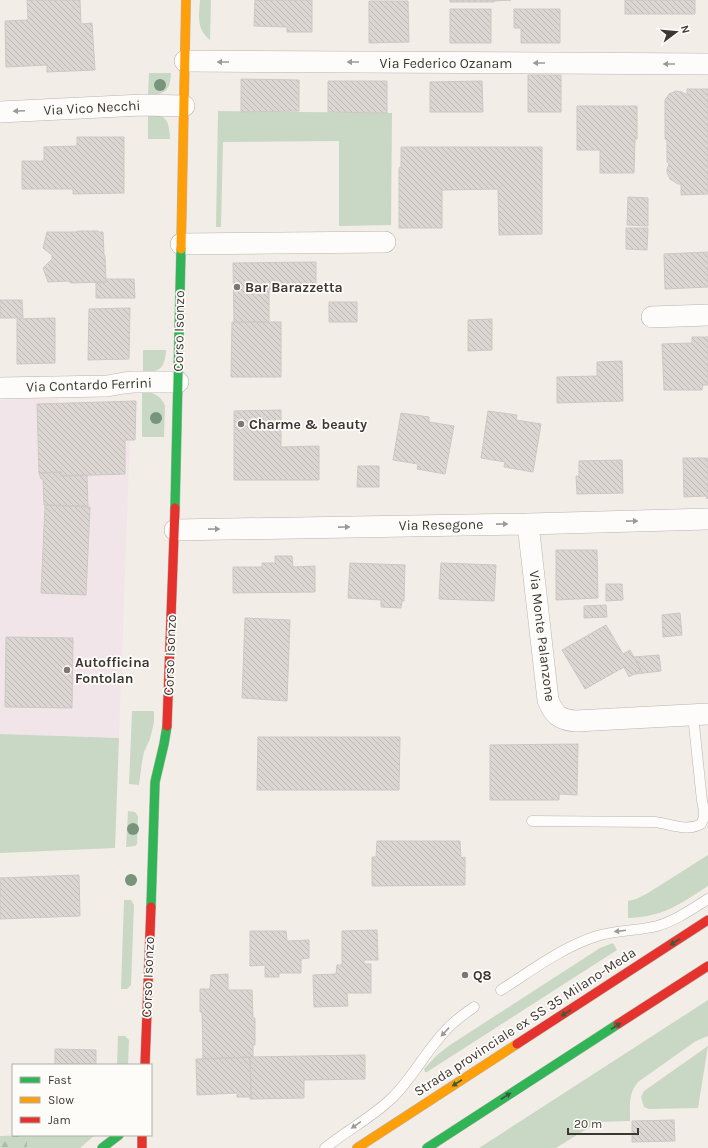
<svg xmlns="http://www.w3.org/2000/svg" width="708" height="1148" font-family="Karla,sans-serif">
	<defs>
		<pattern id="forest-firs" width="22" height="20" patternUnits="userSpaceOnUse"><rect width="22" height="20" fill="#c8d8c5"/><path d="M5 1l3.5 6h-7zM16 11l3.5 6h-7z" fill="#adbaaa"/></pattern>
		<pattern id="building-back-hatch" width="6" height="6" patternUnits="userSpaceOnUse"><rect width="6" height="6" fill="#dcd6d3"/><path d="M-1 5l2 2M0 0l6 6M5-1l2 2" fill="none" stroke="#beb8b6"/></pattern>
	</defs>
	<rect width="100%" height="100%" fill="#f3ede7"/>
	<path fill="#f2e5ea" d="M58,398V403L135,440H130L119,738L0,734V400Z"/>
	<path fill="#c8d8c5" d="M200,0H211L210,40C196,29 199,16 200,0Z
		M149,73H171C170,91 166,94 148,95Z
		M218,111L392,113L391,225L339,226V141L223,142L221,227H216Z
		M148,114C167,115 169,120 170,139H148Z
		M143,350H166C165,368 160,372 143,373Z
		M142,392C153,392 161,395 165,406L164,437H142Z
		M132,711H154V722L150,739L144,752L142,762L139,785L129,784Z
		M0,734L119,738L115,848L0,853Z
		M128,811L135,812L138,816L137,844L135,846L126,847Z
		M708,855V886C680,904 663,917 628,918V901L636,899L648,893Z
		M124,900H131L134,905L131,985L127,989H121Z
		M613,943L617,950L427,1072H425L424,1069L437,1055L450,1045L600,948Z
		M708,1000V1036L696,1041L638,1082C628,1094 630,1105 630,1121L598,1122L556,1148H479Z
		M118,1036H125L129,1040L128,1065H117Z
		M708,1046L698,1108L649,1109L644,1107L641,1097L644,1091Z
		M27,1135H95L80,1148H27Z"/>
	<path fill="url(#forest-firs)" d="M27,1135V1148H0V1136Z"/>
	<path fill="url(#building-back-hatch)" stroke="#cec8c4" d="M27,0H80L81,24L92,23L95,70L47,72V65L6,67L5,21L28,20Z
		M255,0H312V32H287V27L254,26Z
		M450,0H511L494,1V2H450Z
		M625,0H695V14H625Z
		M369,1H408L409,42L369,43Z
		M450,9H491V43H450Z
		M514,9H560V43H521V28H514Z
		M528,75H561V112H528Z
		M241,79L299,80V111L241,112Z
		M328,81H387V113L328,112Z
		M482,81L483,112H430V82Z
		M687,89H708V194L681,195V184H678L670,179L667,172V169L669,164L667,162V140L665,139V100L669,94L676,91L682,92L687,95Z
		M577,106H637V139H635L634,173H600V150H577Z
		M77,137H124V193L73,194V189H22V161H44V147L77,146Z
		M401,147H542V234L499,235L498,189L442,190V228H399V168L401,167Z
		M628,197L648,198V226L627,225Z
		M626,228H648L647,250L626,249Z
		M78,231H98L99,232H103L104,255L105,256L106,282L71,283L68,281L48,282L43,268L52,259V255L43,248L47,232H76Z
		M708,252V287L665,289L664,254Z
		M316,262V289H269V322H234L233,263Z
		M106,279H134L135,298H96V282H106Z
		M0,300H22L23,318H0Z
		M329,302H357V322H329Z
		M130,308L129,359L88,360L89,309Z
		M55,318V363L17,364V319Z
		M492,319V350L468,351V320Z
		M232,322H281V377H231Z
		M692,337H708V385H703L702,390H664L662,344L692,343Z
		M622,361L623,401L557,403V377L597,376V362Z
		M136,401L135,440H125V474L61,476V472L39,473L37,404Z
		M281,410V447L319,446V480H234V411Z
		M488,411L517,415L516,420L541,424L533,472L504,467L505,462L481,458Z
		M401,413L429,417V422L454,426L445,474L417,469L418,464L393,460Z
		M683,458H708V498L707,499L706,496L684,497Z
		M622,460L623,493L577,494L576,476H579V461Z
		M358,466H379V487H357Z
		M61,472V476L87,475L88,506L44,505L43,479H41L39,473Z
		M45,505L90,507L86,595L41,593Z
		M556,550H597L598,598L556,600Z
		M275,556H292L293,567L315,566V592L233,593V567H262V563H275Z
		M350,563L405,565L404,601H402L401,608L381,607V600L348,598Z
		M441,563L496,565L494,601L439,599Z
		M606,584H622L623,600L606,601Z
		M606,605L607,617L584,618V606Z
		M680,613L682,635L663,637L662,615Z
		M245,618L290,620L287,701L242,698Z
		M606,625L623,654L630,650L641,670L629,677L624,667L585,689L562,650Z
		M6,637L73,638L72,708L5,707Z
		M659,655L661,671L635,674L641,670L634,657Z
		M258,737H400L399,790H257Z
		M578,744L577,795L559,794V800H490V745Z
		M377,841H460L461,858L465,857V885L372,886V857H376Z
		M79,875L80,916L0,919V878Z
		M377,930L378,960H364V964H371V993H347L348,1006L314,1007L313,975L336,974L337,965H342V931Z
		M250,931H286L287,941L309,940V958L301,959V973H279V977H265V965L250,966Z
		M228,974V990H252L253,1018H255V1045H253V1057L203,1059L202,1012H200V989H210L211,975Z
		M55,1049L96,1050V1065H55Z
		M365,1055V1079L304,1080V1098L250,1099V1097H251L250,1057Z
		M250,1057L251,1097H237V1093L197,1095L196,1059Z
		M674,1120L675,1141L632,1142V1121Z"/>
	<g fill="none" stroke-linecap="round" stroke-linejoin="round">
		<defs>
			<path id="lane" d="M532,821L655,822C671,824 687,832 701,824C706,816 704,810 702,801L693,715
				M501,990C531,971 562,947 597,936C616,930 637,931 657,926C675,921 692,909 708,899
				M325,1148C347,1130 373,1117 393,1097C413,1077 426,1051 446,1030C454,1021 464,1014 474,1007"/>
			<path id="street" d="M185,61L708,64
				M0,112L142,105L184,106
				M181,244L385,242
				M652,317L708,315
				M0,388L107,386L124,383L133,382H178
				M528,524L548,700C554,715 560,720 576,721L708,714
				M175,530L528,524L708,519"/>
			<path id="fast" d="M175,508L181,249
				M151,907L155,782L164,744L167,726
				M102,1148L119,1135
				M427,1148L618,1024"/>
			<path id="slow" d="M181,249L186,0
				M357,1148L517,1044"/>
			<path id="jam" d="M167,726L175,508
				M618,1024L708,966
				M517,1044L708,920
				M145,1065L151,907
				M142,1135V1148"/>
		</defs>
		<use href="#lane" stroke="#b8b4af" stroke-width="11"/>
		<use href="#street" stroke="#b8b4af" stroke-width="22"/>
		<use href="#fast" stroke="#b8b4af" stroke-width="10"/>
		<use href="#slow" stroke="#b8b4af" stroke-width="10"/>
		<use href="#jam" stroke="#b8b4af" stroke-width="10"/>
		<use href="#lane" stroke="#fdfcfb" stroke-width="10"/>
		<use href="#street" stroke="#fdfcfb" stroke-width="21"/>
		<use href="#fast" stroke="#30b455" stroke-width="9"/>
		<use href="#slow" stroke="#ff9f0a" stroke-width="9"/>
		<use href="#jam" stroke="#e5322d" stroke-width="9"/>
	</g>
	<g fill="#78957c">
		<circle cx="160" cy="85" r="6"/>
		<circle cx="156" cy="418" r="6"/>
		<circle cx="133" cy="829" r="6"/>
		<circle cx="131" cy="880" r="6"/>
	</g>
	<defs><path id="oneway-solid" d="M-6-.8H1V-3.2L6.5 0L1 3.2V.8H-6Z"/></defs>
	<g fill="#9c9a97">
		<use href="#oneway-solid" transform="translate(223 62) rotate(-180)"/>
		<use href="#oneway-solid" transform="translate(353 62) rotate(-180)"/>
		<use href="#oneway-solid" transform="translate(539 63) rotate(-180)"/>
		<use href="#oneway-solid" transform="translate(669 64) rotate(-180)"/>
		<use href="#oneway-solid" transform="translate(19 111) rotate(177)"/>
		<use href="#oneway-solid" transform="translate(632 521) rotate(-1)"/>
		<use href="#oneway-solid" transform="translate(502 524) rotate(-1)"/>
		<use href="#oneway-solid" transform="translate(344 527) rotate(-1)"/>
		<use href="#oneway-solid" transform="translate(214 529) rotate(-1)"/>
		<use href="#oneway-solid" transform="translate(620 931) rotate(173)"/>
		<use href="#oneway-solid" transform="translate(445 1032) rotate(133)"/>
		<use href="#oneway-solid" transform="translate(356 1125) rotate(145)"/>
	</g>
	<g fill="#385c3d">
		<use href="#oneway-solid" transform="translate(675 942) rotate(147)"/>
		<use href="#oneway-solid" transform="translate(566 1013) rotate(147)"/>
		<use href="#oneway-solid" transform="translate(616 1026) rotate(-33)"/>
		<use href="#oneway-solid" transform="translate(457 1083) rotate(147)"/>
		<use href="#oneway-solid" transform="translate(506 1096) rotate(-33)"/>
	</g>
	<g fill="#7c7772" stroke="#fefcf9" stroke-width="1.5">
		<circle cx="237" cy="287" r="4"/>
		<circle cx="241" cy="424" r="4"/>
		<circle cx="67" cy="670" r="4"/>
		<circle cx="465" cy="975" r="4"/>
	</g>
	<g text-anchor="middle" dominant-baseline="central" stroke-width="3.5" stroke-linejoin="round" paint-order="stroke">
		<g font-size="14" fill="#3c3733" stroke="#fefcf9">
			<text x="446" y="63">Via Federico Ozanam</text>
			<text transform="translate(92 108) rotate(-3)">Via Vico Necchi</text>
			<text transform="translate(179 331) rotate(-89)">Corso Isonzo</text>
			<text transform="translate(89 385) rotate(-2)">Via Contardo Ferrini</text>
			<text transform="translate(441 525) rotate(-1)">Via Resegone</text>
			<text transform="translate(542 636) rotate(83)">Via Monte Palanzone</text>
			<text transform="translate(170 655) rotate(-88)">Corso Isonzo</text>
			<text transform="translate(148 977) rotate(-88)">Corso Isonzo</text>
			<text transform="translate(525 1022) rotate(-33)">Strada provinciale ex SS 35 Milano-Meda</text>
		</g>
		<g font-size="14" font-weight="bold" fill="#3c3733" stroke="#fefcf9" text-anchor="start">
			<text x="245" y="287">Bar Barazzetta</text>
			<text x="249" y="424">Charme &amp; beauty</text>
			<text x="75" y="662">Autofficina<tspan x="75" dy="16">Fontolan</tspan></text>
			<text x="473" y="975">Q8</text>
		</g>
	</g>
	<rect x="12" y="1064" width="140" height="72" fill="#fefcf9" stroke="#b0adaa"/>
	<rect x="20" y="1077" width="20" height="6" fill="#30b455" stroke="#b0adaa"/>
	<text x="48" y="1084" font-size="12" fill="#3c3733">Fast</text>
	<rect x="20" y="1097" width="20" height="6" fill="#ff9f0a" stroke="#b0adaa"/>
	<text x="48" y="1104" font-size="12" fill="#3c3733">Slow</text>
	<rect x="20" y="1117" width="20" height="6" fill="#e5322d" stroke="#b0adaa"/>
	<text x="48" y="1124" font-size="12" fill="#3c3733">Jam</text>
	<g transform="translate(676 32) rotate(74)" stroke="#fefcf9" stroke-width="3" paint-order="stroke">
	<path d="M0-3L7 15L0 10L-7 15Z" fill="#3c3733"/>
	<text y="-6" font-size="11" font-weight="bold" text-anchor="middle" fill="#3c3733">N</text>
	</g>
	<path d="M568 1128v6h70v-6" fill="none" stroke="#3c3733" stroke-width="2"/>
	<text x="574" y="1128" font-size="12" fill="#3c3733" stroke="#fefcf9" stroke-width="3" paint-order="stroke">20 m</text>
</svg>
